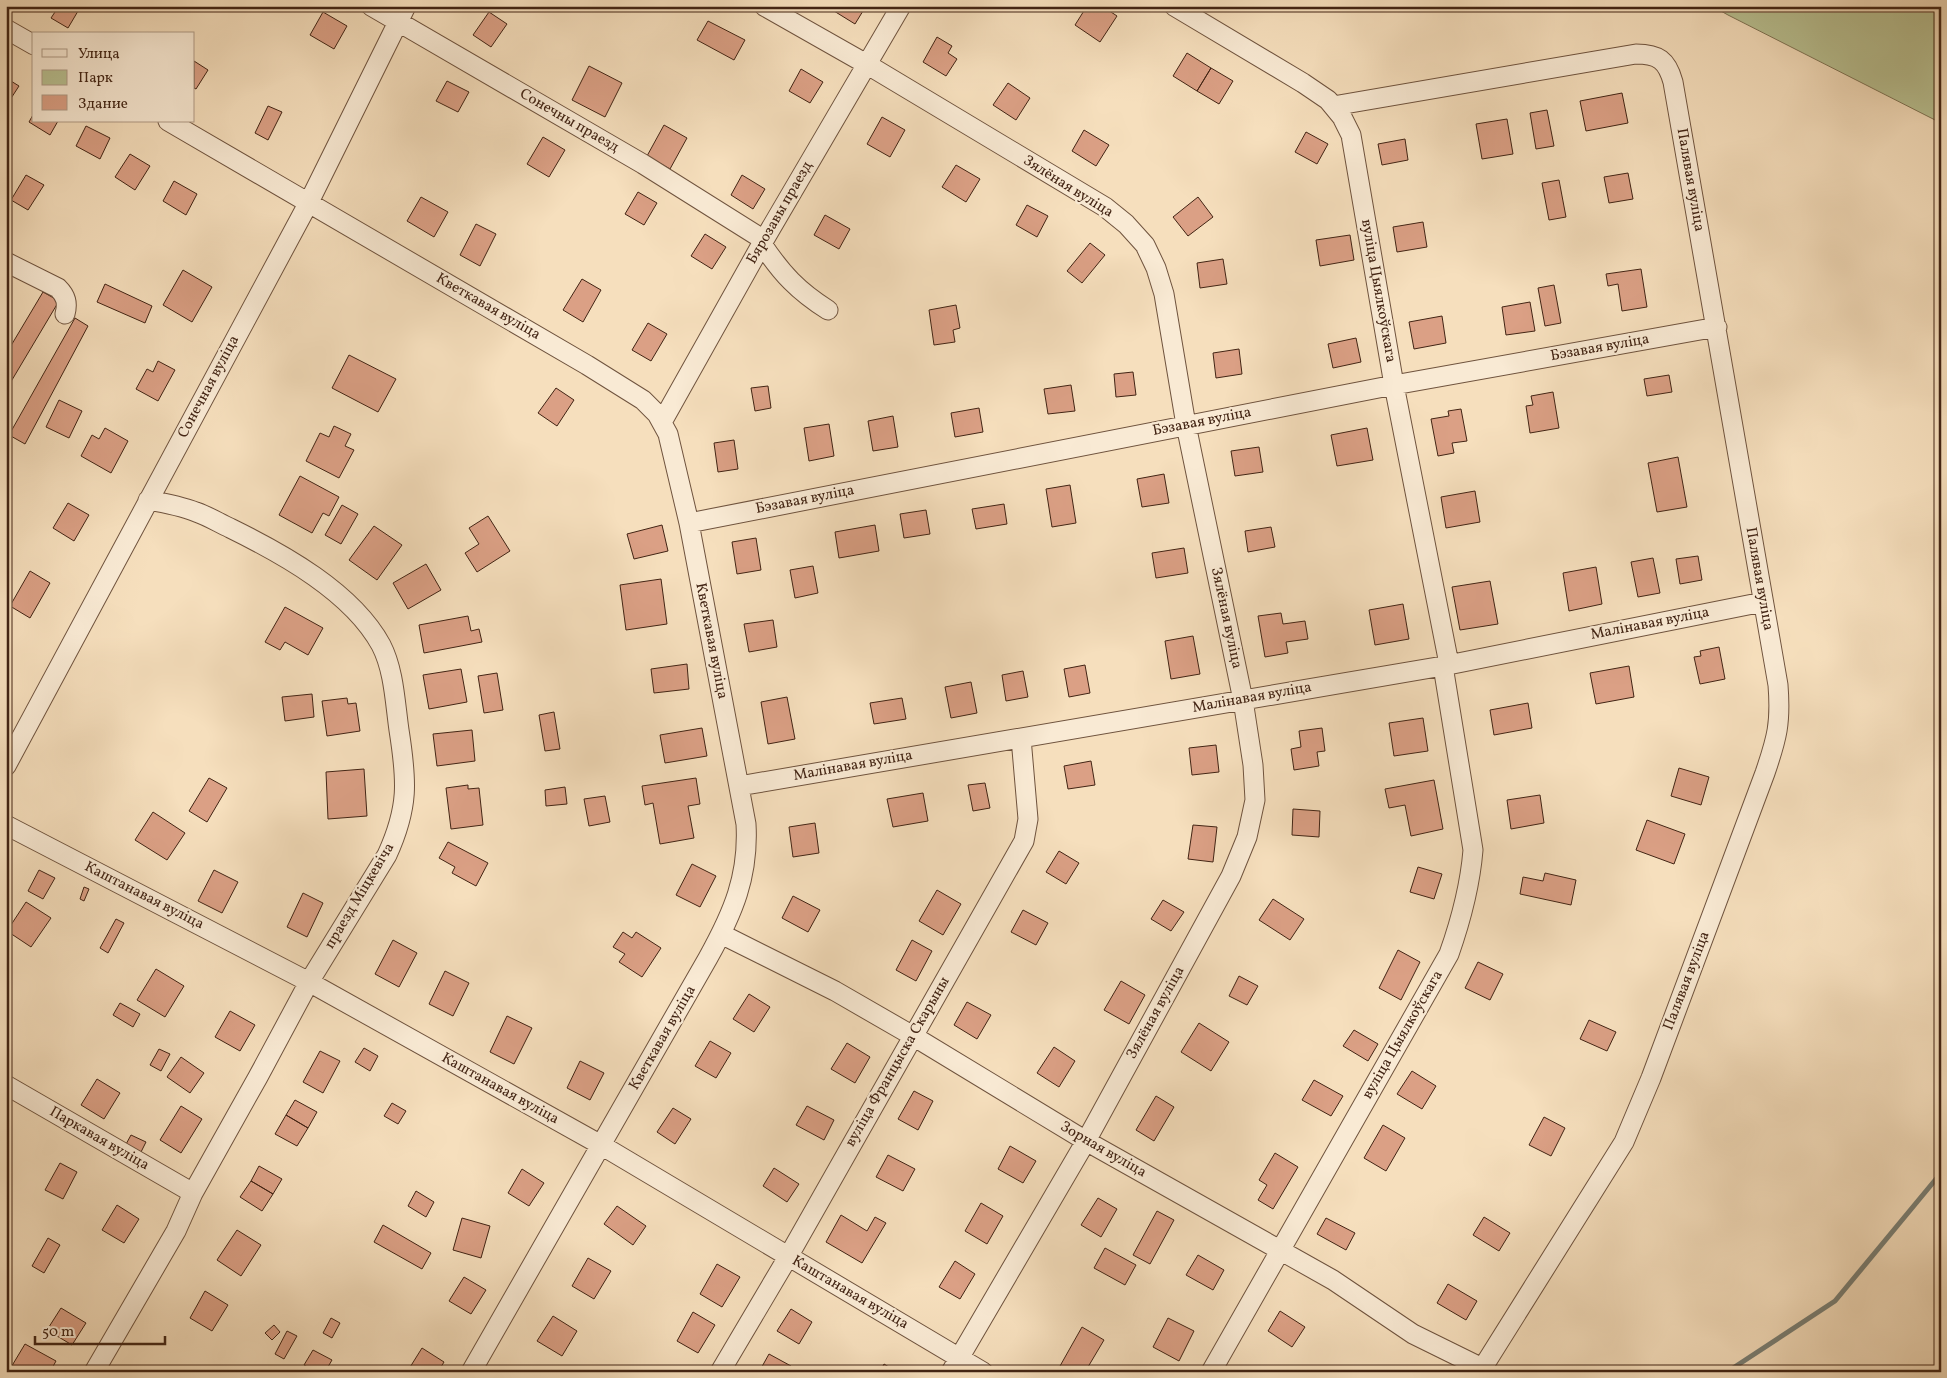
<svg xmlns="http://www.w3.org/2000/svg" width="1947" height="1378" font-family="Vollkorn,serif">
	<rect width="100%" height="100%" fill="#f6dfbd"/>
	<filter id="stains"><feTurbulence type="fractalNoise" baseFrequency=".004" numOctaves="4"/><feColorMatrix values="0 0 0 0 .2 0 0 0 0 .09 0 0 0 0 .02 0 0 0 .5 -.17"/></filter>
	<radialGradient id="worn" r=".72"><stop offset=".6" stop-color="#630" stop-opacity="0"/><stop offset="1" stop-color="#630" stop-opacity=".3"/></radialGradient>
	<path fill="#b9c293" stroke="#7e7354" d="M1712,6H1941V123L1728,15Z"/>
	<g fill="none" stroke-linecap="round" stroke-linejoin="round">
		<path stroke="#797f75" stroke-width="5" d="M1727,1372L1835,1301L1941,1173"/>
	</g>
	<path fill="#dba085" stroke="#422414" d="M59,6H81L68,28L51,18Z
		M837,6H866L855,24L834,11Z
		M1087,6H1102L1117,16L1100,42L1075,25Z
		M323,12L347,26L334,49L310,35Z
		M489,12L507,24L491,47L473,35Z
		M708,21L745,40L734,60L697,40Z
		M937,37L952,46L948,53L957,59L946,76L923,62Z
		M1187,53L1211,68L1197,91L1173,76Z
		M194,61L208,70L196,89L194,88Z
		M589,66L622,83L605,117L572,100Z
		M1211,68L1233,81L1219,104L1197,91Z
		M801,69L823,82L810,103L789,91Z
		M6,78L19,86L6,106Z
		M447,81L469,92L458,112L436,101Z
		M1008,83L1030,98L1016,120L993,105Z
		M1622,93L1628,123L1586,131L1580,101Z
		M268,106L282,112L268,140L255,133Z
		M1547,110L1554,146L1536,149L1530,113Z
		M34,113V121H58L50,135L29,122Z
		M882,117L905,130L890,157L867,144Z
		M1507,119L1513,154L1482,159L1476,124Z
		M664,125L687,138L670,169L647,156Z
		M86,126L110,138L100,159L76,146Z
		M1084,130L1109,145L1096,166L1072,151Z
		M1306,132L1328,144L1317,164L1295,152Z
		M543,137L565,150L549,177L527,164Z
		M1405,139L1408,160L1382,165L1378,144Z
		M130,154L150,166L135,190L115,177Z
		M956,165L980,179L966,202L942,187Z
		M1628,173L1633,199L1609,203L1604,177Z
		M26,175L44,185L28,210L11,200Z
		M742,175L765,189L753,209L731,195Z
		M1559,180L1566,217L1549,220L1542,183Z
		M174,181L197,194L186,215L163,201Z
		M638,192L657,203L644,225L625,214Z
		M421,197L448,212L434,237L407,221Z
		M1198,197L1213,217L1188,236L1173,217Z
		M1027,205L1048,216L1037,237L1016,225Z
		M825,215L850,229L839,249L814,235Z
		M1423,222L1427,247L1397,252L1393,227Z
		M476,224L496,234L480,266L460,255Z
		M705,234L726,247L712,269L691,256Z
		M1350,235L1354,260L1320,266L1316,240Z
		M1090,243L1105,255L1082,283L1067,271Z
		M1223,259L1227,284L1200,288L1197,263Z
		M1641,269L1647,307L1622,311L1618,284L1608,286L1606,274Z
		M183,270L212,287L192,322L163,305Z
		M582,279L601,290L583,322L563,310Z
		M105,284L152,306L145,323L97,302Z
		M1554,285L1561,323L1545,326L1538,288Z
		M43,292L59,301L6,390V354Z
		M1530,302L1535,331L1506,335L1502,307Z
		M956,305L960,328L953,330L955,342L934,345L929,310Z
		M1442,316L1446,343L1414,349L1409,322Z
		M75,318L88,326L25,444L9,435Z
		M648,323L667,334L651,361L632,350Z
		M1356,338L1361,362L1333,368L1328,344Z
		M1239,349L1242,374L1216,378L1213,353Z
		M349,355L396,379L378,412L332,388Z
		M158,361L175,370L158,401L136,389L147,369L153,372Z
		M1133,372L1136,395L1116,397L1114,374Z
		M1669,375L1672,392L1647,396L1644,379Z
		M1071,385L1075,411L1048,414L1044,389Z
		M768,386L771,408L755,411L751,388Z
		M556,388L574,400L557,426L538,413Z
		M1553,392L1559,428L1530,433L1526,406L1533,405L1531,396Z
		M59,400L82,411L69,438L46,427Z
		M979,408L983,432L955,437L951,413Z
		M1461,409L1467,441L1452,443L1454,453L1438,456L1431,419L1449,416L1448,411Z
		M893,416L898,447L873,451L868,421Z
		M829,424L834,456L809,461L804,428Z
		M334,426L351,434L345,446L354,450L339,478L306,461L320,433L329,437Z
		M105,428L128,441L111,473L81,456L92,435L99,439Z
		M1367,428L1373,460L1337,466L1331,435Z
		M734,440L738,469L718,472L714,443Z
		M1259,447L1263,472L1235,476L1231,451Z
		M1678,457L1687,507L1657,512L1648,463Z
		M1164,474L1169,503L1142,507L1137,479Z
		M300,476L339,497L329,516L323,513L312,533L279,515Z
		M1070,485L1076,523L1052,527L1046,489Z
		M1475,491L1480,522L1446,528L1441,497Z
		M68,503L89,515L74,541L53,528Z
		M1004,504L1007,524L976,529L972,509Z
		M342,505L358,514L341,544L325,535Z
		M926,510L930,534L904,538L900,514Z
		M488,516L510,551L477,572L465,553L479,544L469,528Z
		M662,525L668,551L634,559L627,534Z
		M875,525L879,551L839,558L835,532Z
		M374,526L402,545L377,580L349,560Z
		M1271,527L1275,547L1248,552L1245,531Z
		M756,538L761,570L737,574L732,542Z
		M1184,548L1188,573L1156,578L1152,553Z
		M1698,556L1702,580L1680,584L1676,559Z
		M1653,558L1660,593L1638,597L1631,562Z
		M426,564L441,590L408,609L393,583Z
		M813,566L818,593L795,598L790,570Z
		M1596,567L1602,604L1569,611L1563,573Z
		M30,571L50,583L30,618L10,606Z
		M661,579L667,624L626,630L620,585Z
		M1490,581L1498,624L1460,630L1452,587Z
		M1403,604L1409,639L1375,645L1369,610Z
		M285,607L323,628L308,655L285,642L280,650L265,642Z
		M1281,613L1283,624L1305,621L1308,639L1286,642L1288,653L1265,657L1258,616Z
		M468,616L471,631L479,629L482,642L424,653L419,625Z
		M773,620L777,647L749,652L744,624Z
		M1193,636L1200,674L1171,679L1165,641Z
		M1719,647L1725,679L1700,684L1694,657L1701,656L1700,651Z
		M687,664L689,689L654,693L651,669Z
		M1085,665L1090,693L1069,697L1064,669Z
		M1629,666L1634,697L1596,704L1590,673Z
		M461,669L467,702L429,709L423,675Z
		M1023,671L1028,697L1006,701L1002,675Z
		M497,673L503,710L484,713L478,676Z
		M971,682L977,713L951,718L945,687Z
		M312,694L314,717L285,721L282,697Z
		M787,697L795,739L768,744L761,702Z
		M347,698L348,704L356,703L360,731L327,736L322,701Z
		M902,698L906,719L874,724L870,703Z
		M1528,703L1532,728L1494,735L1490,710Z
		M554,712L560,749L545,751L539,715Z
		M1423,718L1428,751L1394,756L1389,723Z
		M702,728L707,756L665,763L660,735Z
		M1322,728L1325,751L1317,752L1319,766L1294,770L1291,749L1301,747L1299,731Z
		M472,730L475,761L437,766L433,734Z
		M1216,745L1219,772L1192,775L1189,748Z
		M1091,761L1095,785L1068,789L1064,766Z
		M1679,768L1709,777L1701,805L1671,796Z
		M364,769L367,816L328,819L326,772Z
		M209,778L227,788L207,822L189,811Z
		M696,778L700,804L688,806L694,838L660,844L653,803L645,805L642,786Z
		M1434,780L1443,829L1411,836L1405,805L1389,808L1385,789Z
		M985,783L990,808L973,811L968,785Z
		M468,785V789L479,788L483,825L451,829L446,788Z
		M565,787L567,804L546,806L545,790Z
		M923,793L928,821L893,827L887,799Z
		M1540,795L1544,823L1511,829L1507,800Z
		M605,796L610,822L589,826L584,799Z
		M1293,809L1320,811L1319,837L1292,835Z
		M153,812L185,833L167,860L135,840Z
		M1647,820L1685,834L1674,864L1636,850Z
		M815,823L819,853L793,857L789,827Z
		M1193,825L1217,827L1213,862L1188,859Z
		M448,842L488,863L476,886L452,873L455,867L439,858Z
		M1059,851L1079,863L1066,884L1046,872Z
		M692,864L716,876L700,907L676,895Z
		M1418,867L1442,874L1434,899L1410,892Z
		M39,870L55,878L43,899L28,891Z
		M214,870L238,882L222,913L198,901Z
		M1545,873L1576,880L1571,905L1520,894L1523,877L1543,881Z
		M84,887L89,889L84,901L80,899Z
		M937,890L961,904L943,935L919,921Z
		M303,893L323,903L307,937L287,927Z
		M793,896L820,910L808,932L782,918Z
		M1273,899L1304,919L1290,940L1259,920Z
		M1163,900L1184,912L1171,931L1151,919Z
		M26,902L51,918L31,947L7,931Z
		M1023,910L1048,923L1036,945L1011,932Z
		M116,919L124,923L108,953L100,948Z
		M623,932L632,938L636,932L661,948L642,977L619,962L625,954L613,947Z
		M393,940L417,953L399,987L375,974Z
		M912,940L932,951L916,981L896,970Z
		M1398,950L1420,962L1401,1000L1379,988Z
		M1478,962L1503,974L1490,1000L1465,988Z
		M156,969L184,986L165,1017L137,1000Z
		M445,971L469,983L453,1016L429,1004Z
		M1239,976L1258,986L1247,1005L1229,996Z
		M1121,981L1145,995L1129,1024L1104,1010Z
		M749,994L770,1007L754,1032L733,1019Z
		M967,1002L991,1015L977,1039L954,1025Z
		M120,1003L140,1014L133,1027L113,1015Z
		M230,1011L255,1025L240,1051L215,1037Z
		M507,1016L532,1028L514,1064L490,1052Z
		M1589,1020L1616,1032L1607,1051L1580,1039Z
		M1199,1023L1229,1042L1211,1071L1181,1052Z
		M1354,1030L1378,1044L1368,1061L1343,1046Z
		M710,1041L731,1053L716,1078L695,1066Z
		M847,1043L870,1057L855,1083L831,1069Z
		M1054,1047L1075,1061L1059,1087L1037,1073Z
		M364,1048L378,1056L370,1071L355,1062Z
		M159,1049L170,1054L161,1071L150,1065Z
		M320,1051L340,1061L323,1093L303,1082Z
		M181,1057L204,1073L190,1093L167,1077Z
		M580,1061L604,1073L590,1100L567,1088Z
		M1412,1071L1436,1086L1422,1109L1397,1094Z
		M97,1079L120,1093L104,1119L81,1105Z
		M1314,1080L1343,1096L1331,1116L1302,1100Z
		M914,1091L933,1101L918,1130L898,1119Z
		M1156,1096L1174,1107L1154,1141L1136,1130Z
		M295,1100L317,1112L308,1128L286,1115Z
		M392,1103L406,1111L398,1124L384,1116Z
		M181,1106L202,1119L181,1153L160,1140Z
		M807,1106L834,1120L824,1140L796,1125Z
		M673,1108L691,1119L675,1144L657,1132Z
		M286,1115L308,1128L297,1146L275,1134Z
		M1544,1117L1565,1128L1551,1156L1529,1145Z
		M1383,1125L1405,1138L1386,1171L1364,1158Z
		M131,1135L146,1142L140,1154L125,1146Z
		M1010,1146L1036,1161L1023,1183L998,1169Z
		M1275,1153L1298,1167L1273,1209L1258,1200L1267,1185L1259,1180Z
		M888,1155L915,1169L903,1191L876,1177Z
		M60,1163L77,1172L63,1199L45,1190Z
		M259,1166L282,1179L273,1194L251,1181Z
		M774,1168L799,1184L787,1202L763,1186Z
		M522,1169L544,1183L529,1206L508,1193Z
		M251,1181L273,1194L262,1211L240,1197Z
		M416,1191L434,1202L426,1217L408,1206Z
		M1098,1198L1117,1209L1101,1237L1081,1225Z
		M981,1203L1003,1216L987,1244L965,1231Z
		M117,1205L139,1219L124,1243L102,1230Z
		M617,1206L646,1226L633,1245L604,1224Z
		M1157,1211L1174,1220L1150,1264L1133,1255Z
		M841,1215L867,1231L875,1217L886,1223L862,1263L826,1242Z
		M1484,1217L1510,1233L1499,1251L1473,1235Z
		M462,1218L490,1226L481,1258L453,1250Z
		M1326,1218L1355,1233L1346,1250L1317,1234Z
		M383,1225L431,1253L422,1269L374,1242Z
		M237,1230L261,1245L241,1276L217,1260Z
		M48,1238L60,1245L44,1273L32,1266Z
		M1105,1248L1136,1265L1125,1285L1094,1268Z
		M1198,1255L1224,1270L1213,1290L1186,1275Z
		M588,1258L611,1271L594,1299L572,1286Z
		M955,1261L975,1274L960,1299L939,1287Z
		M717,1264L740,1277L722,1307L700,1294Z
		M464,1277L486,1290L471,1314L449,1301Z
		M1448,1284L1477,1301L1466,1320L1437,1303Z
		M205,1291L228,1305L212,1331L190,1318Z
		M61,1308L86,1323L72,1345L47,1330Z
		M791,1309L812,1322L799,1344L777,1331Z
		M1280,1311L1305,1327L1292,1347L1268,1331Z
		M693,1312L715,1325L698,1353L677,1341Z
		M553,1316L577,1331L562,1356L537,1341Z
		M331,1318L340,1323L332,1338L323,1333Z
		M1168,1318L1194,1331L1179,1361L1153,1347Z
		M274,1325L280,1332L272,1340L265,1333Z
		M1082,1327L1104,1340L1085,1372H1070L1060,1366Z
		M287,1331L297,1336L284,1359L275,1354Z
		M25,1344L56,1361L50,1372H15L10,1369Z
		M422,1348L444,1362L438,1372H407Z
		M313,1350L332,1360L325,1372H317L304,1365Z
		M769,1354L791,1366L787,1372H759Z
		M884,1364L897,1372H880Z
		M304,1366L314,1372H301Z"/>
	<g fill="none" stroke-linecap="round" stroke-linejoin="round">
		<defs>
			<path id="minor" d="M371,6L643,164L764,240
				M764,6L868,65L1105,207L1126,224L1145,245L1156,268L1164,294L1186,425L1243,700L1253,765L1255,800L1247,837L1231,876L1086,1141L951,1372
				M1174,6L1303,83L1328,100L1342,117L1351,135L1394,385L1449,664
				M6,29L34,45
				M1333,106L1636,54C1658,54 1667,60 1673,82L1778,685C1781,723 1777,738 1765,773L1651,1078L1624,1142L1480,1372
				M168,121L587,365L643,400L657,414L668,434L689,523L746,824C749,876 733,913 708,958L471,1372
				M762,244C782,274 798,291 828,310
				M6,262L58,288C66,296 68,303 65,314
				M662,422L764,240L901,6
				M689,523L1394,385L1717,327
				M6,766L309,202L406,6
				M739,786L1443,666L1763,602
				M6,825L309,982L601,1145L983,1372
				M721,934L835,991L913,1036L1086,1141L1333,1280L1413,1334L1482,1368
				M6,1085L193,1193
				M94,1372L176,1231L193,1193L258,1077L309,982L387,855C409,807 407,781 399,730C395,702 394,670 381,645C352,592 283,554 230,528C219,523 208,516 196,512C181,506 165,503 148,500
				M720,1372L788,1257L1024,841L1028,819L1021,738
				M1211,1372L1449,954C1461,920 1470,887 1473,850L1443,666"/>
		</defs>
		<use href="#minor" stroke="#6f533e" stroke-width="21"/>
		<use href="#minor" stroke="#f9ead4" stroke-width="19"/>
	</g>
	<g text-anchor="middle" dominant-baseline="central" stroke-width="4.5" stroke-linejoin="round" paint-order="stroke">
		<g font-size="15" fill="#422414" stroke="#f9ead4">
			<text transform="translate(569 121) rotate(30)">Сонечны праезд</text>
			<text transform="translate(1690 180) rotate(80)">Палявая вуліца</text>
			<text transform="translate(1068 187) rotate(32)">Зялёная вуліца</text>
			<text transform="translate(780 213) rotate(-60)">Бярозавы праезд</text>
			<text transform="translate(1378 291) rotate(80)">вуліца Цыялкоўскага</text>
			<text transform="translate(488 307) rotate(30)">Кветкавая вуліца</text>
			<text transform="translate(1600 348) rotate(-10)">Бэзавая вуліца</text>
			<text transform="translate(209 387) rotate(-62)">Сонечная вуліца</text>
			<text transform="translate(1202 422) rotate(-11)">Бэзавая вуліца</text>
			<text transform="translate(805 500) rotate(-11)">Бэзавая вуліца</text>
			<text transform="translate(1759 579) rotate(80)">Палявая вуліца</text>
			<text transform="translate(1226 618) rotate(78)">Зялёная вуліца</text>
			<text transform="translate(1650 624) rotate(-11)">Малінавая вуліца</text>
			<text transform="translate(711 641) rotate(79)">Кветкавая вуліца</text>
			<text transform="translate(1252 698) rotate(-10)">Малінавая вуліца</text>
			<text transform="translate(853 766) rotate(-10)">Малінавая вуліца</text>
			<text transform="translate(144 896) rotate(27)">Каштанавая вуліца</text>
			<text transform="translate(360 896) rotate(-59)">праезд Міцкевіча</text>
			<text transform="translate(1687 981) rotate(-69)">Палявая вуліца</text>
			<text transform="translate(1156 1013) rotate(-61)">Зялёная вуліца</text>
			<text transform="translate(1403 1035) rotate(-60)">вуліца Цыялкоўскага</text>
			<text transform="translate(663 1038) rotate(-60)">Кветкавая вуліца</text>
			<text transform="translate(898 1062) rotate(-60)">вуліца Францыска Скарыны</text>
			<text transform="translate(500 1089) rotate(29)">Каштанавая вуліца</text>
			<text transform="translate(99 1139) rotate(30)">Паркавая вуліца</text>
			<text transform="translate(1103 1150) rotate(30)">Зорная вуліца</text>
			<text transform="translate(850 1293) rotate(30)">Каштанавая вуліца</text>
		</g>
	</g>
	<rect width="1947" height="1378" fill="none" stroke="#f6dfbd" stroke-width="25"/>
	<rect x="8" y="8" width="1932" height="1363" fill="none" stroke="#422414" stroke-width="2.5"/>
	<rect x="12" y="12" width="1922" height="1353" fill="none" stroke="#422414"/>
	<rect x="32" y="32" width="162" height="90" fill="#f9ead4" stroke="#b09b87"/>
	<rect x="42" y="49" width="25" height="8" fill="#f9ead4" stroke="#b09b87"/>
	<text x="78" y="58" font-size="15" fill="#422414">Улица</text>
	<rect x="42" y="70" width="25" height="15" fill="#b9c293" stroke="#b09b87"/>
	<text x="78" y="82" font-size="15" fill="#422414">Парк</text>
	<rect x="42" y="95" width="25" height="15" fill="#dba085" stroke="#b09b87"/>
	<text x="78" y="108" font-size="15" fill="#422414">Здание</text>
	<path d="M35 1336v8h130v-8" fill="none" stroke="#422414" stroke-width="2.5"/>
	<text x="42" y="1336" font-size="15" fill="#422414" stroke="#f9ead4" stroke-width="4" paint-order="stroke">50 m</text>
	<rect width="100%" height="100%" filter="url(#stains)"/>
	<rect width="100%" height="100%" fill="url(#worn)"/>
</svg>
